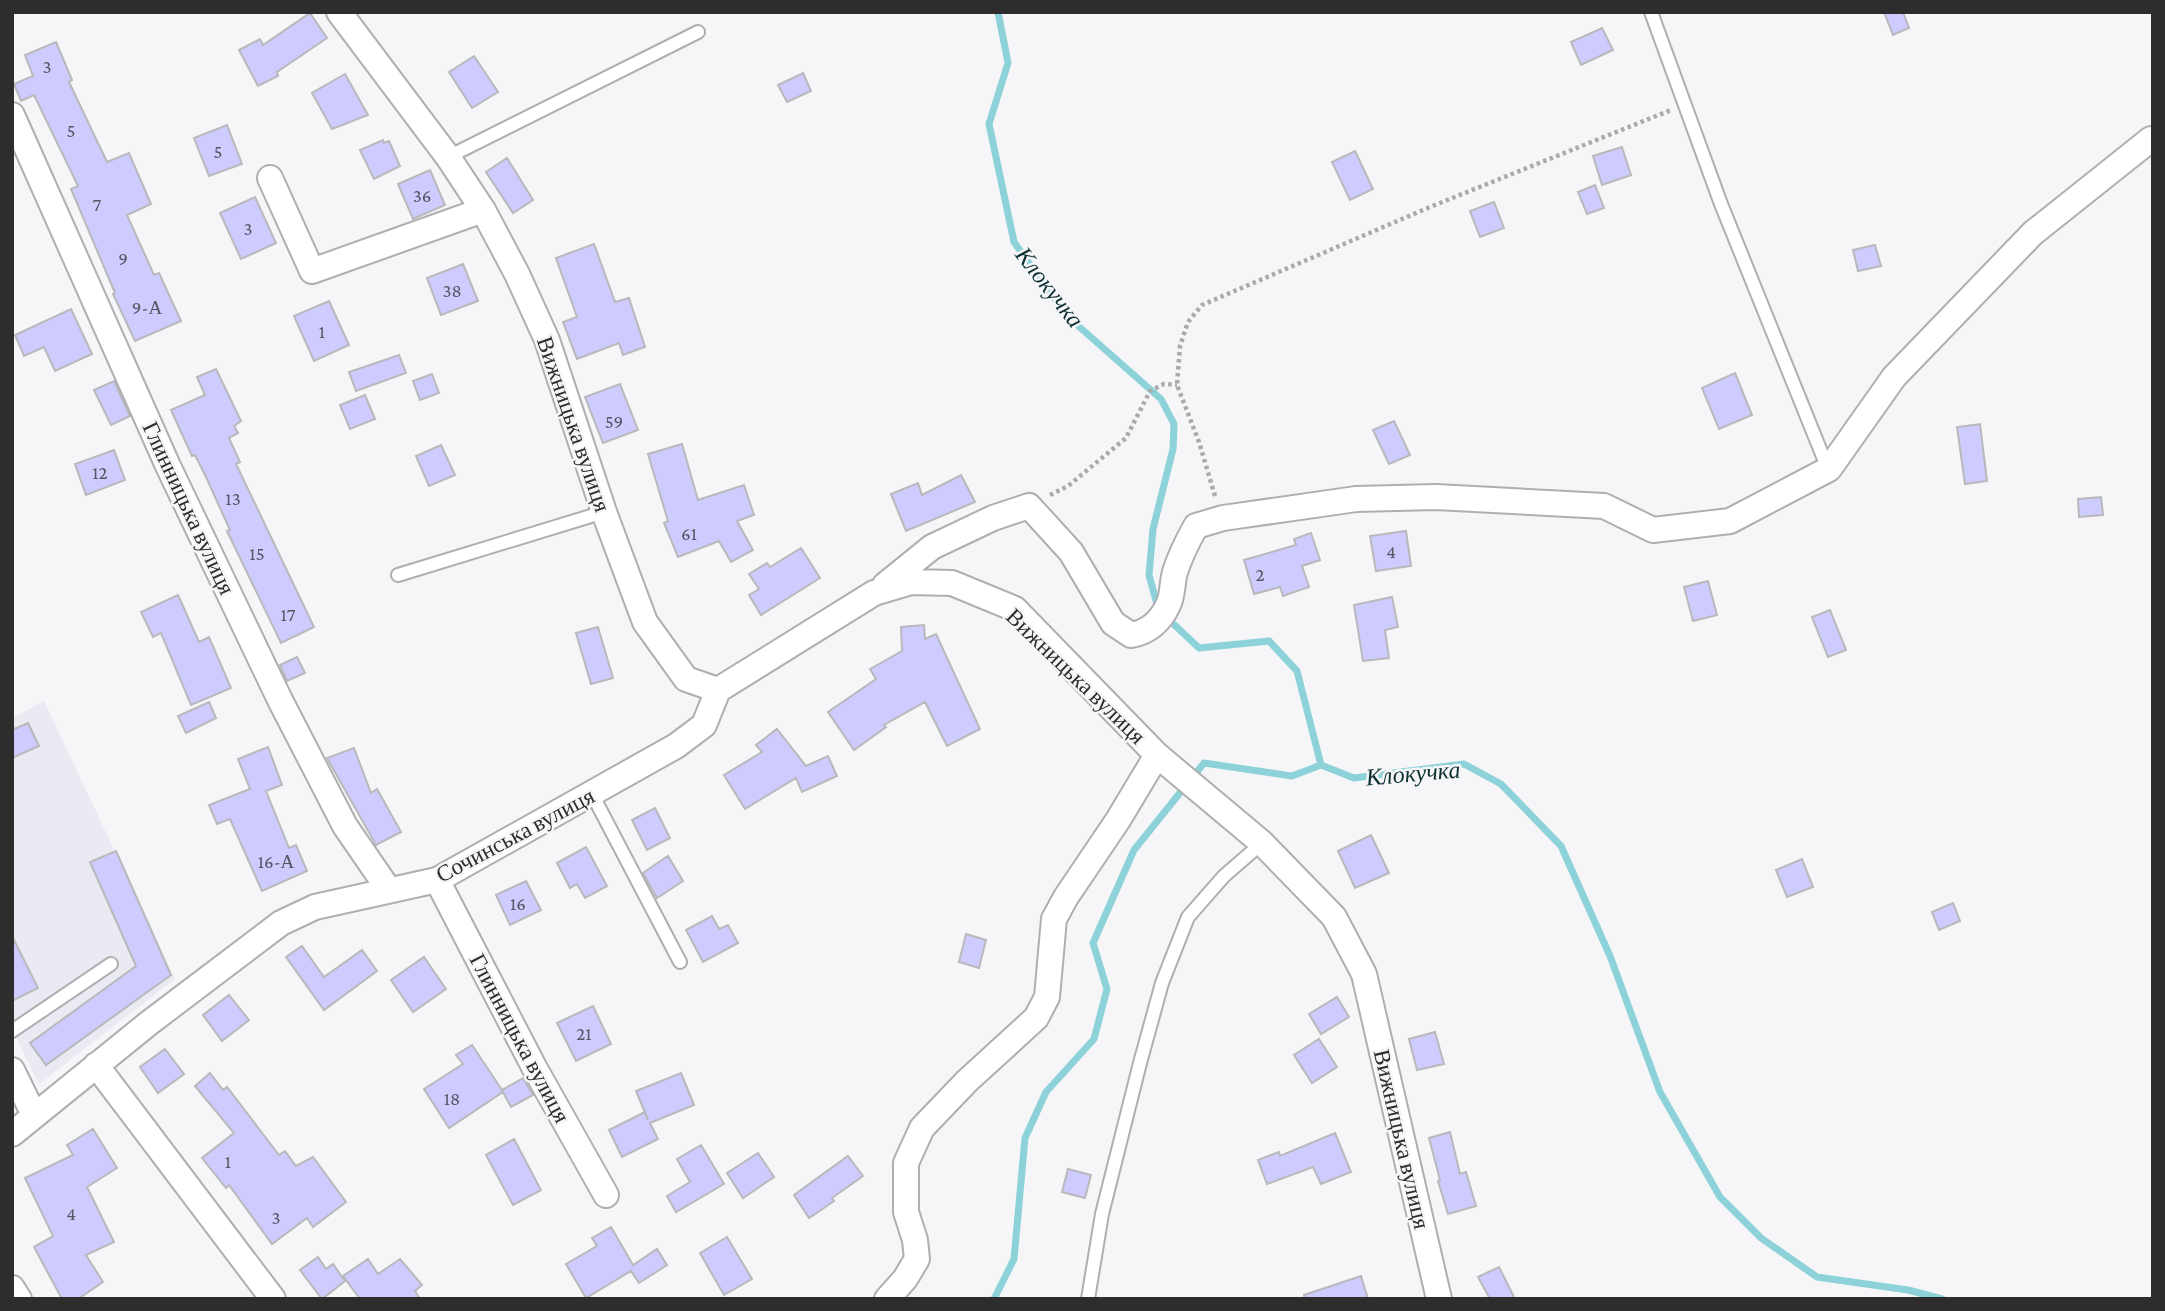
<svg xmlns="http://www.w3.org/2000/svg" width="2165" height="1311" font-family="'Crimson Pro',serif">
	<rect width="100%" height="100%" fill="#f6f6f8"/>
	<path fill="#eaeaf3" d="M44,701L175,979L39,1084L12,1029V718Z"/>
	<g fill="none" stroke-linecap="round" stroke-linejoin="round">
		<path stroke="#8cd2d8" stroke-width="7" d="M998,12L1008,63L989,124L1014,242L1067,316L1161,399L1174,424L1173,449L1153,529L1149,575L1158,608
			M1166,617L1199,648L1269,641L1297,671L1321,765L1354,778L1464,764L1501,784L1561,846L1610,956L1660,1092L1720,1197L1761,1238L1817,1277L1908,1290L1942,1299
			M994,1299L1014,1259L1025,1138L1046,1092L1094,1039L1107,989L1093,943L1134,850L1204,763L1292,776L1321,765"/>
	</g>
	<path fill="#cecbfe" stroke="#b9b9bb" stroke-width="2" d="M1884,12H1903L1909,28L1893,35Z
		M310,13L327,38L277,72L278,76L258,86L239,50L260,39L263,45Z
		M1602,28L1613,50L1581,65L1571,42Z
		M56,42L72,80L69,82L107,162L129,153L151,204L127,215L154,275L159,273L181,321L135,341L113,294L115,293L71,189L78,186L34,95L21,101L14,84L33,76L25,55Z
		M474,56L498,92L472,108L449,72Z
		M803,73L811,91L787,102L778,85Z
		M345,74L368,115L332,129L312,93Z
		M227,125L242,164L209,176L194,138Z
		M383,140L384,143L389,141L400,166L374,179L360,150Z
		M1622,147L1631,175L1602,185L1593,156Z
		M1355,151L1373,189L1350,200L1332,162Z
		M507,158L533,200L513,213L486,172Z
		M430,170L445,205L413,219L398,184Z
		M1595,185L1604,208L1587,214L1578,192Z
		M255,197L276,243L241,259L220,213Z
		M1494,202L1504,228L1480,237L1470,211Z
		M594,244L615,302L629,298L645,347L623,355L619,343L577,359L563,322L577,317L556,258Z
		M1875,245L1881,266L1858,271L1853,250Z
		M463,264L478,301L441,315L427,278Z
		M329,301L349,345L314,361L294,316Z
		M71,309L92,354L55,371L44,347L24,356L15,335Z
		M399,355L406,373L356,391L349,372Z
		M216,369L241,421L234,426L238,433L229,438L240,462L236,464L314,627L281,643L227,531L230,530L206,477L195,455L192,456L171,410L205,395L197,377Z
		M1735,373L1752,415L1719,429L1702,388Z
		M432,374L439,393L420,400L413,381Z
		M114,381L130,416L111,425L94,390Z
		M620,384L638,430L603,443L585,397Z
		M365,395L375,419L350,429L340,405Z
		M1394,421L1410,455L1389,464L1373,430Z
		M1980,424L1987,481L1965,484L1957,427Z
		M682,444L698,500L744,485L754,515L737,521L753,550L731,562L719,541L678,557L664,523L668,521L648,454Z
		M441,445L455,475L429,486L416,456Z
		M114,450L125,480L86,495L75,464Z
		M961,475L975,502L906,531L891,494L918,483L922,495Z
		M2101,497L2103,515L2079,517L2078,499Z
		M1406,531L1411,566L1376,571L1370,536Z
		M1311,533L1320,560L1302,566L1309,587L1283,596L1280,587L1254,594L1244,560L1296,545L1294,539Z
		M801,548L820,578L761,615L749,595L759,589L749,574L767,563L770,567Z
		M1708,581L1717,615L1693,621L1684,587Z
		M178,595L199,642L209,637L231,688L191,705L161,633L153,637L141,612Z
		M1392,597L1398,627L1385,630L1389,658L1363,661L1354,605Z
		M1830,610L1846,650L1828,657L1812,617Z
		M924,625L925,639L936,634L980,729L947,746L925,702L884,725L886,727L854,750L828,712L876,679L870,669L902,651L901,627Z
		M598,627L613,678L591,684L576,633Z
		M297,657L305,673L287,681L280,665Z
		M209,702L216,718L186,733L178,716Z
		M28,723L39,746L12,758V730Z
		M777,729L806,766L828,756L837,776L802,792L796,778L745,809L724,775L762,752L756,745Z
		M268,747L282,785L266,791L289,848L296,845L307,871L262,891L230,819L217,824L209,805L250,789L238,759Z
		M354,748L371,793L377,789L401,832L376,845L327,758Z
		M655,808L670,838L647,850L632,820Z
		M1371,835L1389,873L1355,888L1338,851Z
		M586,847L607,886L585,898L577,884L570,888L557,863Z
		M116,851L171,975L46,1065L30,1043L136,966L90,862Z
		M668,856L683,881L657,898L643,873Z
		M1802,859L1813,887L1787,897L1776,870Z
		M526,881L541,910L510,925L496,895Z
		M1953,903L1960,921L1939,930L1932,912Z
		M712,916L719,929L728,925L738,943L703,962L686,930Z
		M966,934L986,940L979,968L959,962Z
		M12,936L38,988L12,1001Z
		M302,946L324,977L362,950L377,971L324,1010L286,957Z
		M424,957L446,989L413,1012L391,980Z
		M229,995L249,1020L222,1041L203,1015Z
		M1337,997L1349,1017L1321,1034L1309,1014Z
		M593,1006L611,1044L576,1061L557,1023Z
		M1435,1032L1444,1064L1417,1070L1409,1039Z
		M1319,1039L1337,1067L1312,1083L1294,1055Z
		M472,1045L502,1090L523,1078L533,1095L511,1107L503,1092L449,1128L424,1089L463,1064L456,1055Z
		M165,1049L184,1074L158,1093L140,1067Z
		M210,1073L223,1090L227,1087L279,1155L285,1151L296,1166L313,1157L346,1202L313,1227L307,1218L272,1244L229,1185L226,1188L202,1158L234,1133L195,1086Z
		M681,1073L694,1105L650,1123L658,1139L622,1157L609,1130L645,1112L648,1120L636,1091Z
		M93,1129L117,1168L87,1187L114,1242L86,1255L103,1282L78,1299H62L34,1247L53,1236L25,1178L73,1155L67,1145Z
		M1450,1132L1460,1174L1466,1172L1476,1206L1448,1214L1438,1181L1440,1180L1429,1138Z
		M1335,1133L1351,1172L1321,1184L1313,1167L1267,1184L1258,1160L1279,1152L1280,1156Z
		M514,1139L541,1190L513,1205L486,1155Z
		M701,1145L724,1184L676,1212L667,1196L690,1182L677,1159Z
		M758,1153L774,1177L743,1198L727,1173Z
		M848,1156L863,1176L832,1198L834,1201L809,1218L794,1195Z
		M1068,1169L1091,1175L1085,1198L1062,1192Z
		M611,1227L633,1265L657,1249L667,1265L639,1283L631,1271L586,1298L566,1264L597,1246L592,1238Z
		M727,1237L752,1279L724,1295L700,1253Z
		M318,1257L326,1269L333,1264L345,1281L322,1299L300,1270Z
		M368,1259L378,1274L400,1259L422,1285L415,1291L420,1299H360L343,1276Z
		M1499,1267L1515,1299H1490L1478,1277Z
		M1361,1276L1368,1299H1305L1304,1295Z"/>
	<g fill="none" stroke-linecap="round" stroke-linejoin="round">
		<defs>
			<path id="service" d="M1651,12L1721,204L1828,469
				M448,157L698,32
				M398,575L604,512
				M592,794L680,962
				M12,1031L111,964
				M1088,1299L1102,1214L1140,1063L1162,983L1188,917L1224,876L1262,843"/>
			<path id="minor" d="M339,12L448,157L483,210L517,274L547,340L604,512L645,622L686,679L718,690L874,593L911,582L952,583L1015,609L1157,755L1262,843L1334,917L1364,974L1439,1299
				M12,115L168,466L280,700L345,826L389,890
				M270,178L312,271L483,210
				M885,585L932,547L993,518L1029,506L1071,552L1113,623L1131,635C1148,632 1161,621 1168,605C1173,596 1172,582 1175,572C1180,556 1187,542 1196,526L1223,518L1356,499L1436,497L1604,506L1653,530L1730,521L1829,469L1894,377L2033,233L2151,139
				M437,880L534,1067L606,1195
				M96,1065L273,1299
				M12,1070L34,1115
				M12,1134L149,1023L281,923L315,907L437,880L676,746L704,725L718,690
				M12,1288L19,1299
				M887,1299L905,1279L917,1259L915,1240L906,1212V1163L922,1128L967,1081L1036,1018L1047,997L1054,919L1066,897L1118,820L1157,755"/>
		</defs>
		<use href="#service" stroke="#afafb1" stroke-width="16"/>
		<use href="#minor" stroke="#afafb1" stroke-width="28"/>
		<path stroke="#aaaaac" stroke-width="4.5" stroke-dasharray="3.5 3.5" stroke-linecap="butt" d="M1050,495L1068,486L1126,438L1150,391L1164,384L1177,385
			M1215,496L1199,442L1177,385L1180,346L1188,322L1202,305L1430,207L1671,110"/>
		<use href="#service" stroke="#fff" stroke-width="12"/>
		<use href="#minor" stroke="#fff" stroke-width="24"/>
	</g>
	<g text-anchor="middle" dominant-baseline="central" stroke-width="5" stroke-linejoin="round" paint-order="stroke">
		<g font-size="19" fill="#555462">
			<text x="47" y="66">3</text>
			<text x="71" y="130">5</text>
			<text x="218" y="151">5</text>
			<text x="422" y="195">36</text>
			<text x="97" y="204">7</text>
			<text x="248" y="228">3</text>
			<text x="123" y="258">9</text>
			<text x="452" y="290">38</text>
			<text x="147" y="307">9-А</text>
			<text x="322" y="331">1</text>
			<text x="614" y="421">59</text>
			<text x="100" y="472">12</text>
			<text x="233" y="498">13</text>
			<text x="689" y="533">61</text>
			<text x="1391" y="551">4</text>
			<text x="257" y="553">15</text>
			<text x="1260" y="574">2</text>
			<text x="288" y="614">17</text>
			<text x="276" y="861">16-А</text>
			<text x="518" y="903">16</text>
			<text x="584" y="1033">21</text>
			<text x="452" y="1098">18</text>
			<text x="228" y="1161">1</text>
			<text x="71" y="1213">4</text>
			<text x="276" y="1217">3</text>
		</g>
		<g font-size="23" fill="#2d2d2e" stroke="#f6f6f8">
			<text transform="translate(574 424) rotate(71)">Вижницька вулиця</text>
			<text transform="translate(189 508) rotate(65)">Глинницька вулиця</text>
			<text transform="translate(1076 676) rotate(44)">Вижницька вулиця</text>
			<text transform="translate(515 835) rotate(-28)">Сочинська вулиця</text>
			<text transform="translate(520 1038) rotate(62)">Глинницька вулиця</text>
			<text transform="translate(1402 1139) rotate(77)">Вижницька вулиця</text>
		</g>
		<g font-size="24" font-style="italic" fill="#0c2f32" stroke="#f6f6f8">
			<text transform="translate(1050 287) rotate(52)">Клокучка</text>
			<text transform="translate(1413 773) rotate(-5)">Клокучка</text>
		</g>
	</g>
	<rect width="2165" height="1311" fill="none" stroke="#2d2d2e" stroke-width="28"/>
</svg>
